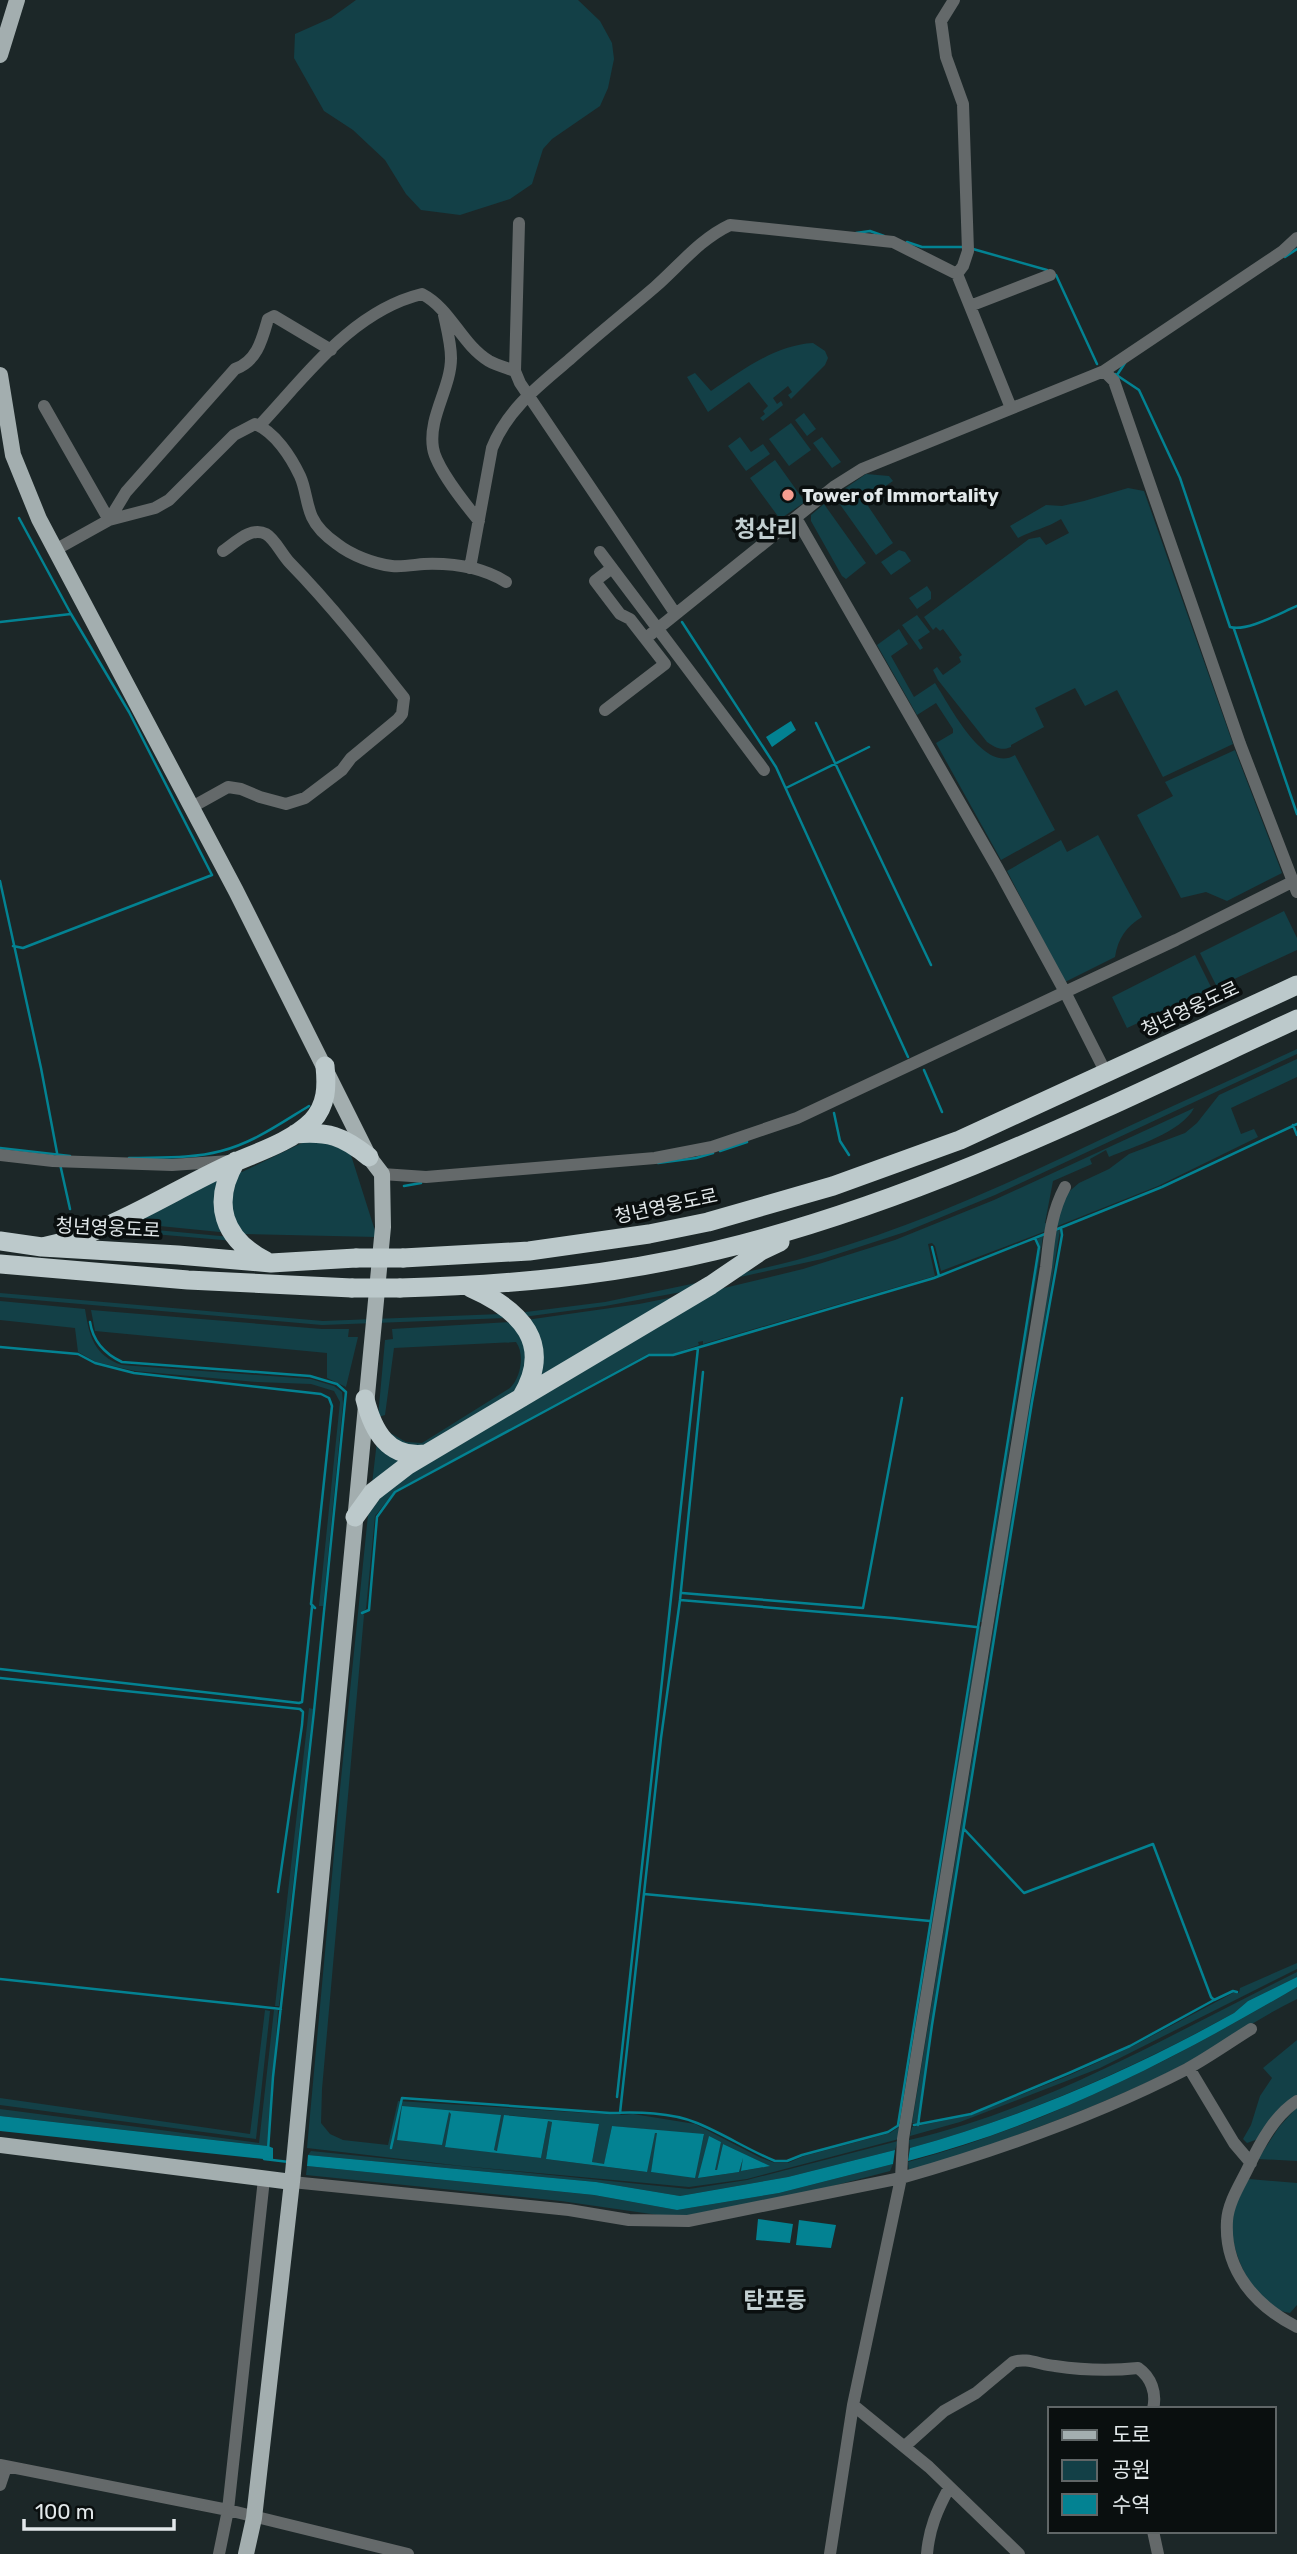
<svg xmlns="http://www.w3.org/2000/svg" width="1297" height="2554" font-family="Rubik,'Noto Sans KR',sans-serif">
	<rect width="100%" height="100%" fill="#1c2728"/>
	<path fill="#134047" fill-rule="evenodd" d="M356,0H578L600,21L612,43L614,59L608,88L600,106L552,139L543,149L532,184L510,199L460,215L421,210L406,194L385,160L353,130L324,111L294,58L295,34L331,18Z
		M813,343L825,351L828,358L825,365L791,399L788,395L792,392L788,386L773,398L777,404L781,401L783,405L763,421L760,418L765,414L763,411L768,406L749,382L708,412L687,377L695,373L711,391C743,370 775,345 813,343Z
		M804,413L816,429L807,436L795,420Z
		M791,423L811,450L789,466L769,439Z
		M740,437L751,452L763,444L770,454L746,471L728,446Z
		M822,437L841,462L832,468L813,443Z
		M775,460L805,502L780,519L750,478Z
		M866,474L889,476L893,481L884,487L890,496L886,500L882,496L868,506L893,543L876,555L834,496Z
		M1128,488L1144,491L1233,744L1163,777L1117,690L1085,706L1075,688L1035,708L1044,727L1011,745V747C1001,751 996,748 987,742L938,680L933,670L937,667L943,675L961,662L959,657L962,655L943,629L940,631L936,627L933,630L924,617L1029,539L1040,537L1046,545L1069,533L1061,519C1047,528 1033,530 1018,538L1010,526L1046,505L1062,506L1084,501Z
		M824,504L866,563L846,579L842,576L811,521V515Z
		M899,550L905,552L911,561L891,575L881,562Z
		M927,586L931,592V599L917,609L909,598Z
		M917,615L930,632L918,640L923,648L920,650L902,625Z
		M899,629L908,644L891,656L914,697L935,683C949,704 984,775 1015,755L1055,830L1001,860L936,743L953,733V729L936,703L917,715L877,645Z
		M1235,750L1282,873L1227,901L1206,892L1181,898L1137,815L1173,796L1165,782Z
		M1098,835L1142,917C1126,927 1118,938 1115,957L1065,982L1007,871L1061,840L1067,852Z
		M1284,911L1297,938V950L1217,987L1200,953Z
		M1195,955L1212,989L1127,1028L1112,997Z
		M1297,1049V1054L995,1195L905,1232L822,1259L731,1279L737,1274C864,1248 968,1202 1085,1147C1155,1113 1227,1082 1297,1049Z
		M1297,1059V1077L1231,1108L1241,1134L1254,1129L1258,1137L1158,1186L1055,1227L1065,1195L1079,1183L1109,1169L1129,1154L1185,1133L1197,1123L1219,1095Z
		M1194,1108C1182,1132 1133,1147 1109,1157L1106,1150L1090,1159L1092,1164L1053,1181L1045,1223L1048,1224L1046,1231L941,1271L935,1246L932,1243L928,1244L935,1276L703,1344V1341L698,1342L699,1345L673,1354H648L395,1491L375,1516L366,1609L362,1613L364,1615L322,2089L321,2123L330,2134L343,2140L388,2145L398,2101L621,2115L633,2114L695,2124L761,2158L775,2163H788L804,2156L890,2133L899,2127L979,1626L982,1627L899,2139L747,2179L689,2187L462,2166L307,2148L340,1789L368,1515L389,1486L720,1289L803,1269L895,1240L994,1200ZM448,2112L500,2115L494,2150L498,2151L505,2115L599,2124L592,2162L604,2165L612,2126L704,2135L694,2177L651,2172L658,2133L655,2132L646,2172L546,2159L552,2122L548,2121L541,2158L445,2146L452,2113ZM709,2137L721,2142L714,2170H717L723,2144L769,2166L742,2171L745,2158L743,2157L739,2172L699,2178Z
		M304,1142H323L350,1152L377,1237L242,1234L229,1208L239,1170L242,1172Z
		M222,1175L230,1233L129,1223Z
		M124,1227L231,1237L234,1241L119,1231Z
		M1060,1230L1002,1585H999L1056,1231Z
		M1043,1236L982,1622H980L1040,1247L1037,1239Z
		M701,1282L687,1291L605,1306L523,1317L518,1313L605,1302Z
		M0,1293L323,1321L501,1314L506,1318L322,1325L0,1297Z
		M684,1295L534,1385L526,1320L639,1304Z
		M0,1301L85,1309C89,1335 94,1356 122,1365L311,1379L334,1386L342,1392L343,1403L323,1606H319L340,1402L334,1391L311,1384L257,1382L135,1371L96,1362L78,1352L75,1328L0,1320Z
		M91,1310L322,1329H349L348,1337H358L346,1387L327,1378V1353L95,1331Z
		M512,1322L529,1349L521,1389L418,1452L412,1451L387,1431L406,1442L422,1443L510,1388C521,1377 525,1354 516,1342L394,1348L385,1415L378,1417L385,1340L393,1339L392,1329Z
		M377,1441L405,1459L372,1484Z
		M999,1594H1001L917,2123H912Z
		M309,1708L313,1709L279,2006H275Z
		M1297,1963V1969L1100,2068L960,2122L910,2136L912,2127L971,2115L1070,2075L1131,2047L1233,1993H1239L1240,1988Z
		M1297,1972V1977L1248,2001L1234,2013C1132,2069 1023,2117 910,2148L909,2140C1047,2108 1171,2034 1297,1972Z
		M1297,1987V1999C1252,2021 1212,2051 1167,2073C1084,2113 997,2143 909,2172L908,2162C1046,2125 1175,2059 1297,1987Z
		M265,2010L270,2011L256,2139L0,2105V2098L250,2134Z
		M274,2010H278L268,2146L0,2116V2109L259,2143Z
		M1297,2040V2095L1258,2139L1247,2143L1243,2139L1251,2125L1260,2096L1272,2078L1263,2068Z
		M1297,2107V2161L1258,2159L1279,2127Z
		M898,2141L895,2150L788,2177L680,2196L596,2182L308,2155L311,2151L689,2189L747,2180Z
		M893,2164L890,2171L806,2193L679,2218L561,2201L306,2175L307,2166L594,2195L677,2210L779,2193Z
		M1249,2179L1297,2183V2305L1290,2313C1255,2309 1228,2250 1232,2218C1233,2203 1241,2191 1249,2179Z"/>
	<path fill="#038292" d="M791,721L796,730L772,747L766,737Z
		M1297,1977V1987C1175,2059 1046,2125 908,2161L910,2148C1023,2117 1132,2070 1234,2013L1248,2001Z
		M402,2106L501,2115L494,2150L497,2151L504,2115L599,2124L592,2162L604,2164L612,2126L704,2134L695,2178L651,2172L657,2133H655L647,2172L546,2159L552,2122L548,2121L541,2158L445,2147L451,2114L449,2112L442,2145L397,2140Z
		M0,2116L268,2146L273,2148V2160L0,2131Z
		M709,2136L721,2142L715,2170H717L723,2144L770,2166L741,2171L743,2158L739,2172L698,2178Z
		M895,2150L893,2164L779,2193L677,2210L594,2195L307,2166L308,2155L596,2182L680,2196L788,2177Z
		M758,2219L793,2224L790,2243L756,2240Z
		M799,2220L836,2225L831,2248L796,2245Z"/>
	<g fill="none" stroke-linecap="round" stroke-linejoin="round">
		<path stroke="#038292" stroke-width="2.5" d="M856,233L870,231L884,236
			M907,242L922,247H963
			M973,249L1047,270
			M1285,257L1297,249
			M1056,275L1097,364
			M1115,374L1139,390L1180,478L1230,627C1247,632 1280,613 1297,606
			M1117,375L1125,363
			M0,622L71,614
			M682,622L776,767L908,1057
			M1234,629L1297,814
			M816,723L931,965
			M786,788L869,747
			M0,881L41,1068L58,1158
			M13,946L23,948L212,875L129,712L71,614L19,518
			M924,1070L942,1112
			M834,1113L840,1141L849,1155
			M1293,1125L1297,1135
			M0,1148L70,1156
			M720,1151L747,1142
			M129,1158C160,1157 191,1159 221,1151C253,1143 281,1123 309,1106
			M658,1163L696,1158L713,1153
			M60,1164L70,1209
			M404,1186L421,1183
			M1055,1230L1162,1187L1297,1124
			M932,1247L939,1276
			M90,1322C93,1342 105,1354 122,1362L310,1376L337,1384L346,1392L314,1711L273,2077L268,2150
			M0,1347L78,1354L95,1363L134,1373L321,1394L329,1398L332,1406L311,1604L315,1608
			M682,1593L863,1608L902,1398
			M680,1600L893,1618L976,1627
			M362,1613L369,1610L377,1517L395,1492L649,1355H673L934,1278L1045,1234
			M0,1669L299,1703L302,1702L312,1607
			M0,1678L300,1709L303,1712L302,1725L278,1892
			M964,1829L1024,1893L1153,1844L1211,1997L1214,2000L1233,1991L1237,1992
			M644,1894L930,1921
			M0,1979L281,2009
			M617,2097L698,1348
			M620,2113L661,1738L680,1600L703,1372
			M898,2125L1039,1247L1035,1238
			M914,2125L971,2114L1069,2073L1130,2046L1214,2000
			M918,2125L932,2025L1032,1402L1062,1235L1061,1228
			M391,2148L402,2098L610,2113C637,2112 671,2112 697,2123C724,2134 748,2150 775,2161H787L802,2155L888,2132L899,2125
			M264,2159L289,2162"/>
		<path stroke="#64696a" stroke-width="12" d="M519,223L515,371L520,383L675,613
			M957,274L1011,408
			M970,306L1050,275
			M444,315C447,329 451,344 451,358C451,388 428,417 433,448C436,468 466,505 479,521
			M1104,371L1114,381L1240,744L1297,892
			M44,406L109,520
			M259,426C306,376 352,311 422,294C451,309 461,344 489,361C496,365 507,368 515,371
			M109,520L126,492L235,369C257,361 262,340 268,319L274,316L331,350
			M55,550L109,520L155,508L169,500L234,435L255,424C275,432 291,457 300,476C306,489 306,504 312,517C317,528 327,537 337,544C351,555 374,564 392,566C402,567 413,565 424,564C452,563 482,567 506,582
			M600,552L764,770
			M470,568L492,448C507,410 538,386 569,360C597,335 627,311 655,287C679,266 700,239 730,225L893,242L957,274L963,266L968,251L963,104L946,57L941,21L954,0
			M646,638L835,486L862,469L1104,371L1283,251L1297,238
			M605,710L665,664L630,619L620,614L595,581L612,568
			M192,807L228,787L241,789L260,797L286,804L305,798L342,770L351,758L398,719L402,714L404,698C368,652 331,605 290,563C282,555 275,539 266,534C251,526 235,543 223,551
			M1106,1073L1065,992L1176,940L1292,882
			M0,1155L53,1161L172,1165L230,1161
			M382,1174L426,1177L655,1158L712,1147L797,1118L1065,992L998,869L796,518
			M1065,1187C1051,1213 1049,1239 1046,1267L903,2139L901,2178C999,2150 1096,2116 1187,2069C1209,2057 1230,2042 1251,2029
			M1189,2068L1234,2143L1251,2163
			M1297,2101C1275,2115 1260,2143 1249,2166C1241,2183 1228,2202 1227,2221C1224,2271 1256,2306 1297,2327
			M292,2182L569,2210L629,2220L688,2221L901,2178L853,2405L830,2554
			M853,2405L929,2467L1019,2554
			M905,2446L944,2411L976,2393L1013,2362C1026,2357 1041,2365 1055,2366C1082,2370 1111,2371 1138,2368C1151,2377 1157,2393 1153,2409
			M0,2465L228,2510L408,2554
			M0,2485L6,2467
			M1153,2531L1158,2554
			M219,2554L228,2510L264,2179
			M927,2554C929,2529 937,2510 949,2488"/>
		<path stroke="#a3aeaf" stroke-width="16" d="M0,55L17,0
			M0,375L13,455L39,519L236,891L369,1157L382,1174L383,1227L293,2173L254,2518L246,2554
			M0,2145L292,2182"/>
		<path stroke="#bcc9cb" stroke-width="19" d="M295,1134C328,1131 343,1136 369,1157
			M236,1161C211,1203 223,1239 266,1261
			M0,1241L42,1247L178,1255L271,1263L356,1258
			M42,1247C107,1234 163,1196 222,1168C251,1154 289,1144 312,1121C327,1105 327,1086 325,1066
			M403,1258L529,1251L649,1234L708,1222L833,1186L960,1140L1297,985
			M0,1264L188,1280L352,1288
			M400,1288C506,1285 611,1276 714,1251C919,1202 1107,1107 1297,1019
			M471,1288C521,1310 554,1344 521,1398
			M365,1399C373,1431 388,1459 426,1454
			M355,1517L373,1492L408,1465L711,1285L761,1251L780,1242"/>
		<path stroke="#bcc9cb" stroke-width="19" d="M356,1258H403
			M352,1288H400"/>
	</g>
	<circle fill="#f59d8f" stroke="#0a0f0f" stroke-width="2.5" cx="788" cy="495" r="7"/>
	<g text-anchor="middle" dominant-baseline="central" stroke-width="7" stroke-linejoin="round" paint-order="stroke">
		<g font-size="19" font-weight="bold" fill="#e2e8ea" stroke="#0a0f0f" text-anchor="start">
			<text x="802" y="495">Tower of Immortality</text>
		</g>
		<g font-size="19" fill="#e2e8ea" stroke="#0a0f0f">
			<text transform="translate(1190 1009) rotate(-25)">청년영웅도로</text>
			<text transform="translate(666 1206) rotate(-12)">청년영웅도로</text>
			<text transform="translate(108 1228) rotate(3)">청년영웅도로</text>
		</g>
		<g font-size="23" font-weight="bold" fill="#c2cfd1" stroke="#0a0f0f">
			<text x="766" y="529">청산리</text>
			<text x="775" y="2300">탄포동</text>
		</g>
	</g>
	<rect x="1048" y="2407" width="228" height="126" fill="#0a0f0f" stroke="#606667" stroke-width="2"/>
	<rect x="1062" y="2430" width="35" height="10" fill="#a3aeaf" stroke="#606667" stroke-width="2"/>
	<text x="1112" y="2442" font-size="21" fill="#e2e8ea">도로</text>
	<rect x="1062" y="2460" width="35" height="21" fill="#134047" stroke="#606667" stroke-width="2"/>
	<text x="1112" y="2477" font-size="21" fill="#e2e8ea">공원</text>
	<rect x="1062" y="2494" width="35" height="21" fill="#038292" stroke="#606667" stroke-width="2"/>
	<text x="1112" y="2512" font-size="21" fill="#e2e8ea">수역</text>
	<path d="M24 2519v10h150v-10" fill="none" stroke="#e2e8ea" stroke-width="3.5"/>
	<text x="35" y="2519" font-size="21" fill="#e2e8ea" stroke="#0a0f0f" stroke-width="5" paint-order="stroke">100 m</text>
</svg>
